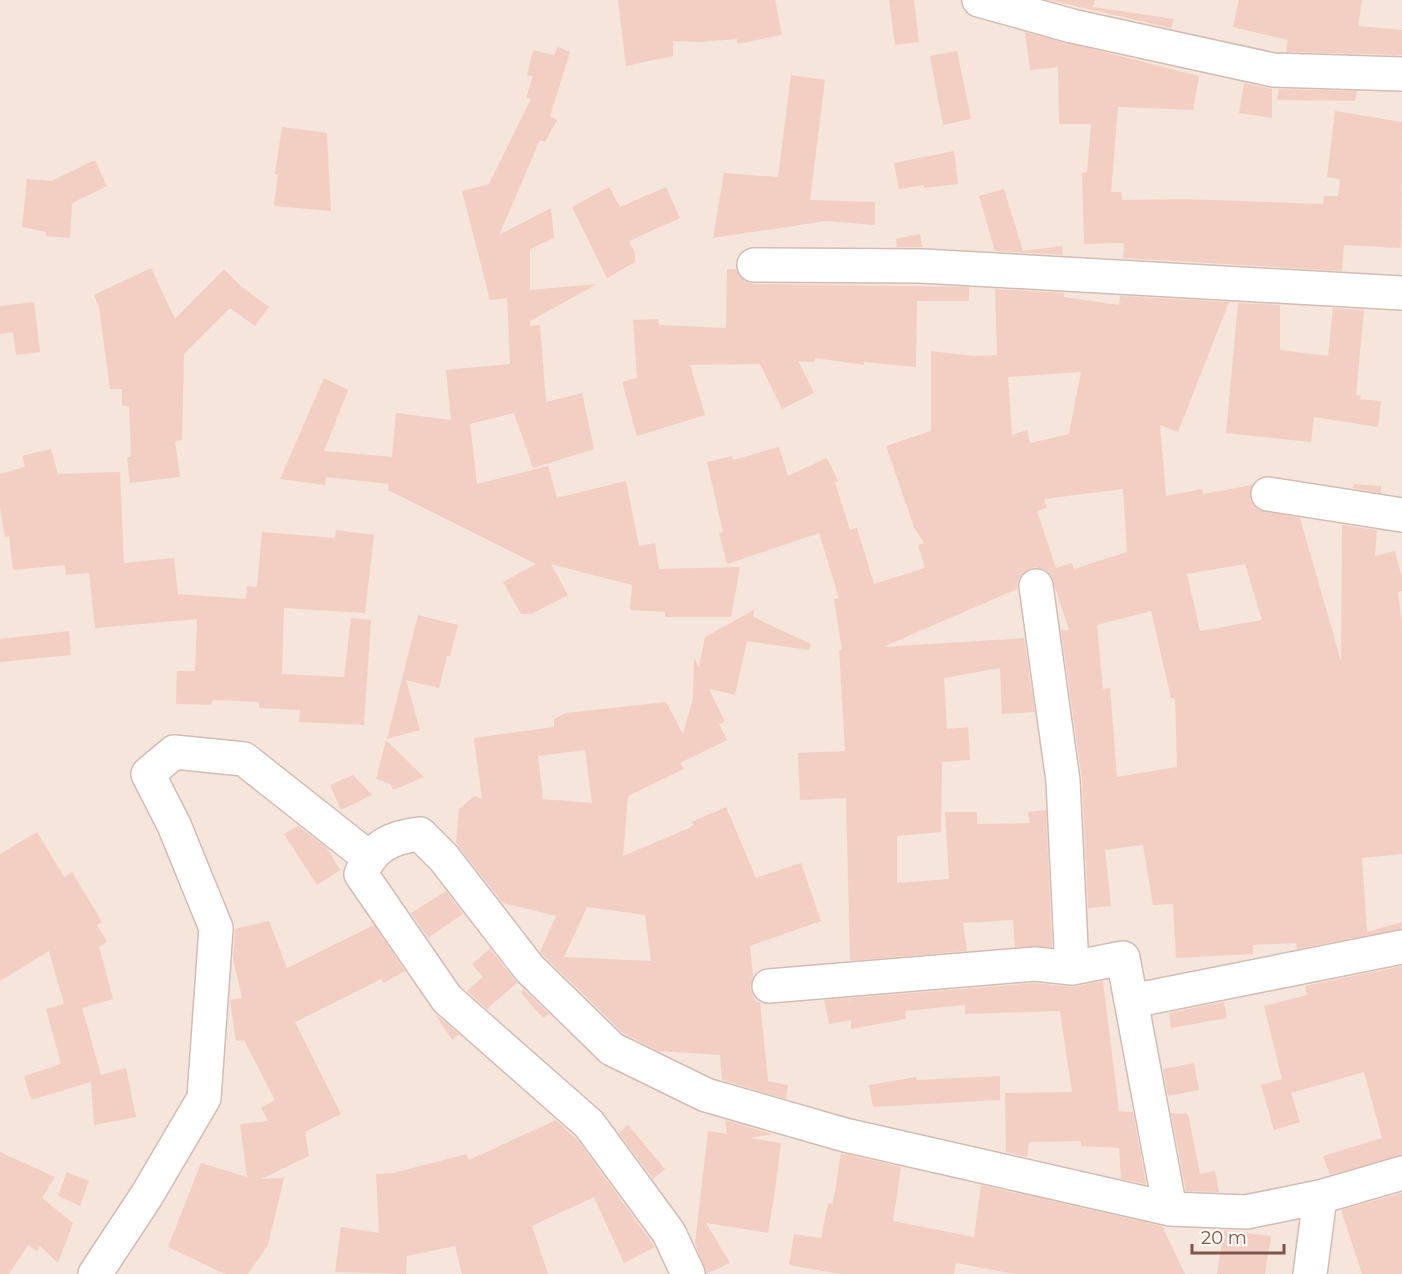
<svg xmlns="http://www.w3.org/2000/svg" width="1402" height="1274" font-family="Montserrat,sans-serif">
	<rect width="100%" height="100%" fill="#fdf4ec"/>
	<path fill="#f5e5da" d="M0,0H1402V1274H0Z"/>
	<path fill="#f3cfc3" fill-rule="evenodd" d="M618,0H775L782,35L737,44V39L700,42L673,41V56L626,66Z
		M889,0H914L919,42L895,45Z
		M1049,0H1095L1093,7L1174,19L1171,28Z
		M1239,0H1362L1358,26L1402,30V55L1286,52L1288,40L1233,27Z
		M1025,32L1199,76L1193,110L1118,107L1111,192H1121L1122,200L1187,199L1323,204L1324,196H1338L1340,179L1327,177L1335,111L1402,122L1401,248L1344,245L1342,271L1123,258L1124,243L1084,244L1082,173L1087,172L1091,124H1059L1058,67L1030,70Z
		M558,47L570,52L550,116L557,120L545,142L540,140L499,235L551,208L554,238L530,249V290L597,284L530,321V326L540,325L546,402L582,393L594,449L533,468L514,413L470,424L477,484L548,466L557,498L626,481L639,546L655,543L659,569L740,567L731,617H665V612L630,610L632,585L551,564L568,595L531,614H521L503,582L536,564L388,490L389,484L326,477L325,485L280,479L324,378L348,390L324,451L392,457L396,413L451,420L446,370L510,364L507,298L490,300L462,191L489,184L531,99L526,98L533,76L527,75L533,50L554,55Z
		M957,51L971,119L943,125L930,56Z
		M791,75L825,80L810,200L875,202V225L826,221L713,238L724,173L778,177Z
		M1244,83L1272,89V118L1239,113Z
		M1279,89L1357,91L1355,101L1277,100Z
		M282,127L327,133L331,211L274,206L278,174H275Z
		M954,151L958,184L924,188V185L899,189L894,163Z
		M95,160L107,186L72,203L70,238L46,236V232L22,227L27,179L51,181Z
		M609,187L620,207L666,187L680,218L629,241L635,253V262L607,278L572,207Z
		M1004,189L1023,251L1062,246L1063,255L995,251L979,196Z
		M920,234L922,247H897L896,239Z
		M151,268L175,319L224,269L242,287L269,307L255,326L230,308L184,354L182,440L175,441L180,477L130,483L127,457H131L129,406H122V389H110L99,307L94,295Z
		M727,269H736L744,281L754,284L969,287V301H917L916,367L864,362V365L815,358V362L798,361L814,393L782,409L760,364L690,365L705,415L637,436L622,382L637,378L633,320L658,319L659,325L726,328Z
		M995,289L1064,293V297L1119,305L1120,296L1229,302L1178,432L1160,425L1166,496L1202,489L1203,494L1252,485L1250,500L1257,509L1300,518L1341,661L1342,525L1377,530L1375,556L1395,551L1402,578V591L1398,592L1402,626V854L1362,858L1367,932L1402,922V929L1297,949L1296,943L1253,945V954L1176,958L1173,904L1153,905L1143,845L1105,850L1111,906L1088,908L1082,779L1061,630H1069L1051,575L1044,569L1034,567L1024,572L1018,580L1017,589L883,647L1024,638L1035,712L1002,714L1000,668L944,678L947,729L968,727L970,760L942,762L941,832L897,836V883L949,879L945,812H977V824L1030,823L1028,812L1046,810L1052,947H1015L1013,920L963,923L967,951L850,961L846,798L800,800L798,753L845,751L839,650H842L834,599L839,598L819,533L727,564L719,533L723,532L707,462L732,456L733,460L779,447L788,476L827,458L838,481L835,482L850,530L857,528L874,584L925,568L918,545L924,543L914,527L886,446L931,431V351L973,356L997,355ZM1081,372L1069,434L1030,443L1027,430L1012,435L1008,377ZM1123,489L1127,552L1074,569L1072,563L1056,568L1037,511L1047,508L1044,499ZM1245,564L1262,620L1200,631L1187,574ZM1151,611L1171,698H1175L1177,767L1117,777L1110,688L1103,689L1097,625Z
		M34,302L40,352L16,355L13,332L0,334V306Z
		M1238,303L1280,305V350L1328,356L1333,308L1364,310L1356,395L1361,396L1360,399L1381,401L1378,427L1314,417L1311,442L1226,433Z
		M51,449L58,474L120,472L124,563L174,558L178,594L246,599L247,586L257,587L262,532L335,538L336,530L374,535L365,613L284,608L282,674L344,677L351,618L371,620L364,725L299,722L300,710L259,708V702L213,700L211,705L176,704L177,671H195L197,619L95,628L89,573L66,575L65,565L13,570L9,536L5,537L0,508V474L25,467L22,456Z
		M1354,484L1381,486V493L1353,488Z
		M754,610L753,617L811,644L809,650L747,641L735,695L709,689L725,722L719,724L727,740L680,763L684,769L628,796L623,856L687,829L694,825L692,822L726,807L756,878L801,863L821,921L750,946L753,976L750,988L756,1002H760L768,1081L788,1085L786,1099L722,1080L720,1055L658,1051L623,1033L540,952L556,916L503,903L456,843L459,809L474,796L482,799L474,738L554,727V719L566,713L666,702L683,734L693,699L694,658L699,667L705,637ZM585,750L592,803L543,799L538,756ZM587,907L645,915L651,961L564,957Z
		M418,615L458,625L450,656H447L439,688L406,680L420,730L387,739Z
		M69,631L71,655L0,662V639Z
		M386,740L424,777L393,790L390,784L376,779Z
		M353,775L372,795L341,810L330,785Z
		M298,826L327,848L340,870L317,885L284,834Z
		M37,832L64,877L72,872L102,922L97,925L107,942L99,947L113,999L82,1008L101,1075L126,1068L136,1117L94,1125L91,1082L31,1100L24,1076L61,1064L46,1009L64,1004L49,951L0,981V854Z
		M446,891L463,914L428,938L411,913Z
		M269,921L287,968L374,925L405,971L384,983L381,979L295,1022L341,1114L305,1132L309,1156L261,1179L284,1178L268,1245L248,1274H225L168,1247L201,1163L247,1177L240,1124L268,1121L261,1108L275,1100L244,1040L236,1041L230,1000L242,998L233,959L235,929Z
		M490,949L517,983L487,1009L467,991L483,977L472,964Z
		M1402,966V1155L1330,1175L1323,1156L1382,1138L1364,1072L1291,1093L1300,1122L1274,1130L1261,1085L1282,1079L1264,1006L1307,995L1305,986Z
		M1103,981L1119,1111L1133,1112L1146,1184L1121,1179L1119,1148L1081,1146V1141L1029,1142L1027,1157L1006,1152L1005,1093L1072,1092L1060,1011L965,1014V1005L905,1011L906,1019L851,1029V1020L829,1024L824,1000L849,998L850,1004V998L1035,983L1073,987Z
		M523,989L549,1014L543,1018L521,993Z
		M1224,1002L1227,1018L1171,1028L1169,1013Z
		M435,1014L459,1034L452,1040Z
		M1194,1063L1199,1090L1168,1096L1163,1069Z
		M1000,1076V1100L873,1107L869,1085L916,1077L917,1080Z
		M1171,1113L1188,1114L1200,1174L1215,1171L1219,1192L1186,1191Z
		M556,1120L579,1142L655,1247L624,1263L594,1197L532,1226L548,1274H462L455,1246L407,1256L406,1274L335,1272L341,1227L379,1233L376,1174L394,1173L466,1154L469,1160Z
		M725,1120L773,1134L750,1138L781,1143L775,1190L768,1233L706,1223L730,1263L706,1274L695,1243L708,1131L727,1134Z
		M628,1125L665,1169L653,1179L619,1133Z
		M0,1152L55,1177L42,1198L73,1223L58,1263L40,1246L37,1251L28,1245L9,1274H0Z
		M841,1153L901,1167L893,1221L974,1237L981,1185L1162,1226L1185,1274H1014L956,1263L954,1274H839L789,1265L794,1234L821,1238L828,1203L833,1204Z
		M67,1172L89,1181L80,1206L58,1196Z
		M1402,1193V1274H1362L1341,1210Z
		M1224,1230L1271,1236L1265,1274H1217Z"/>
	<g fill="none" stroke-linecap="round" stroke-linejoin="round">
		<defs>
			<path id="minor" d="M979,0L1072,26L1273,70L1402,74
				M754,265L922,266L1402,293
				M1268,494L1402,515
				M1036,586L1063,781L1072,968
				M769,986L1035,964L1072,968L1123,958L1170,1209
				M1132,1001L1402,947
				M95,1274L147,1195L204,1098L216,928L174,825L148,774L174,752L244,759L368,857
				M688,1274L669,1233L589,1124L447,999L361,874C372,847 391,837 420,834L444,858L529,968L612,1049L706,1095L845,1135L1170,1209L1246,1212L1320,1197L1402,1173
				M1310,1274L1320,1197"/>
		</defs>
		<use href="#minor" stroke="#d3bcb3" stroke-width="36"/>
		<use href="#minor" stroke="#fff" stroke-width="33"/>
	</g>
	<path d="M1192 1244v9h92v-9" fill="none" stroke="#7a564d" stroke-width="3"/>
	<text x="1201" y="1244" font-size="18" fill="#7a564d" stroke="#fff8f3" stroke-width="4.5" paint-order="stroke">20 m</text>
</svg>
